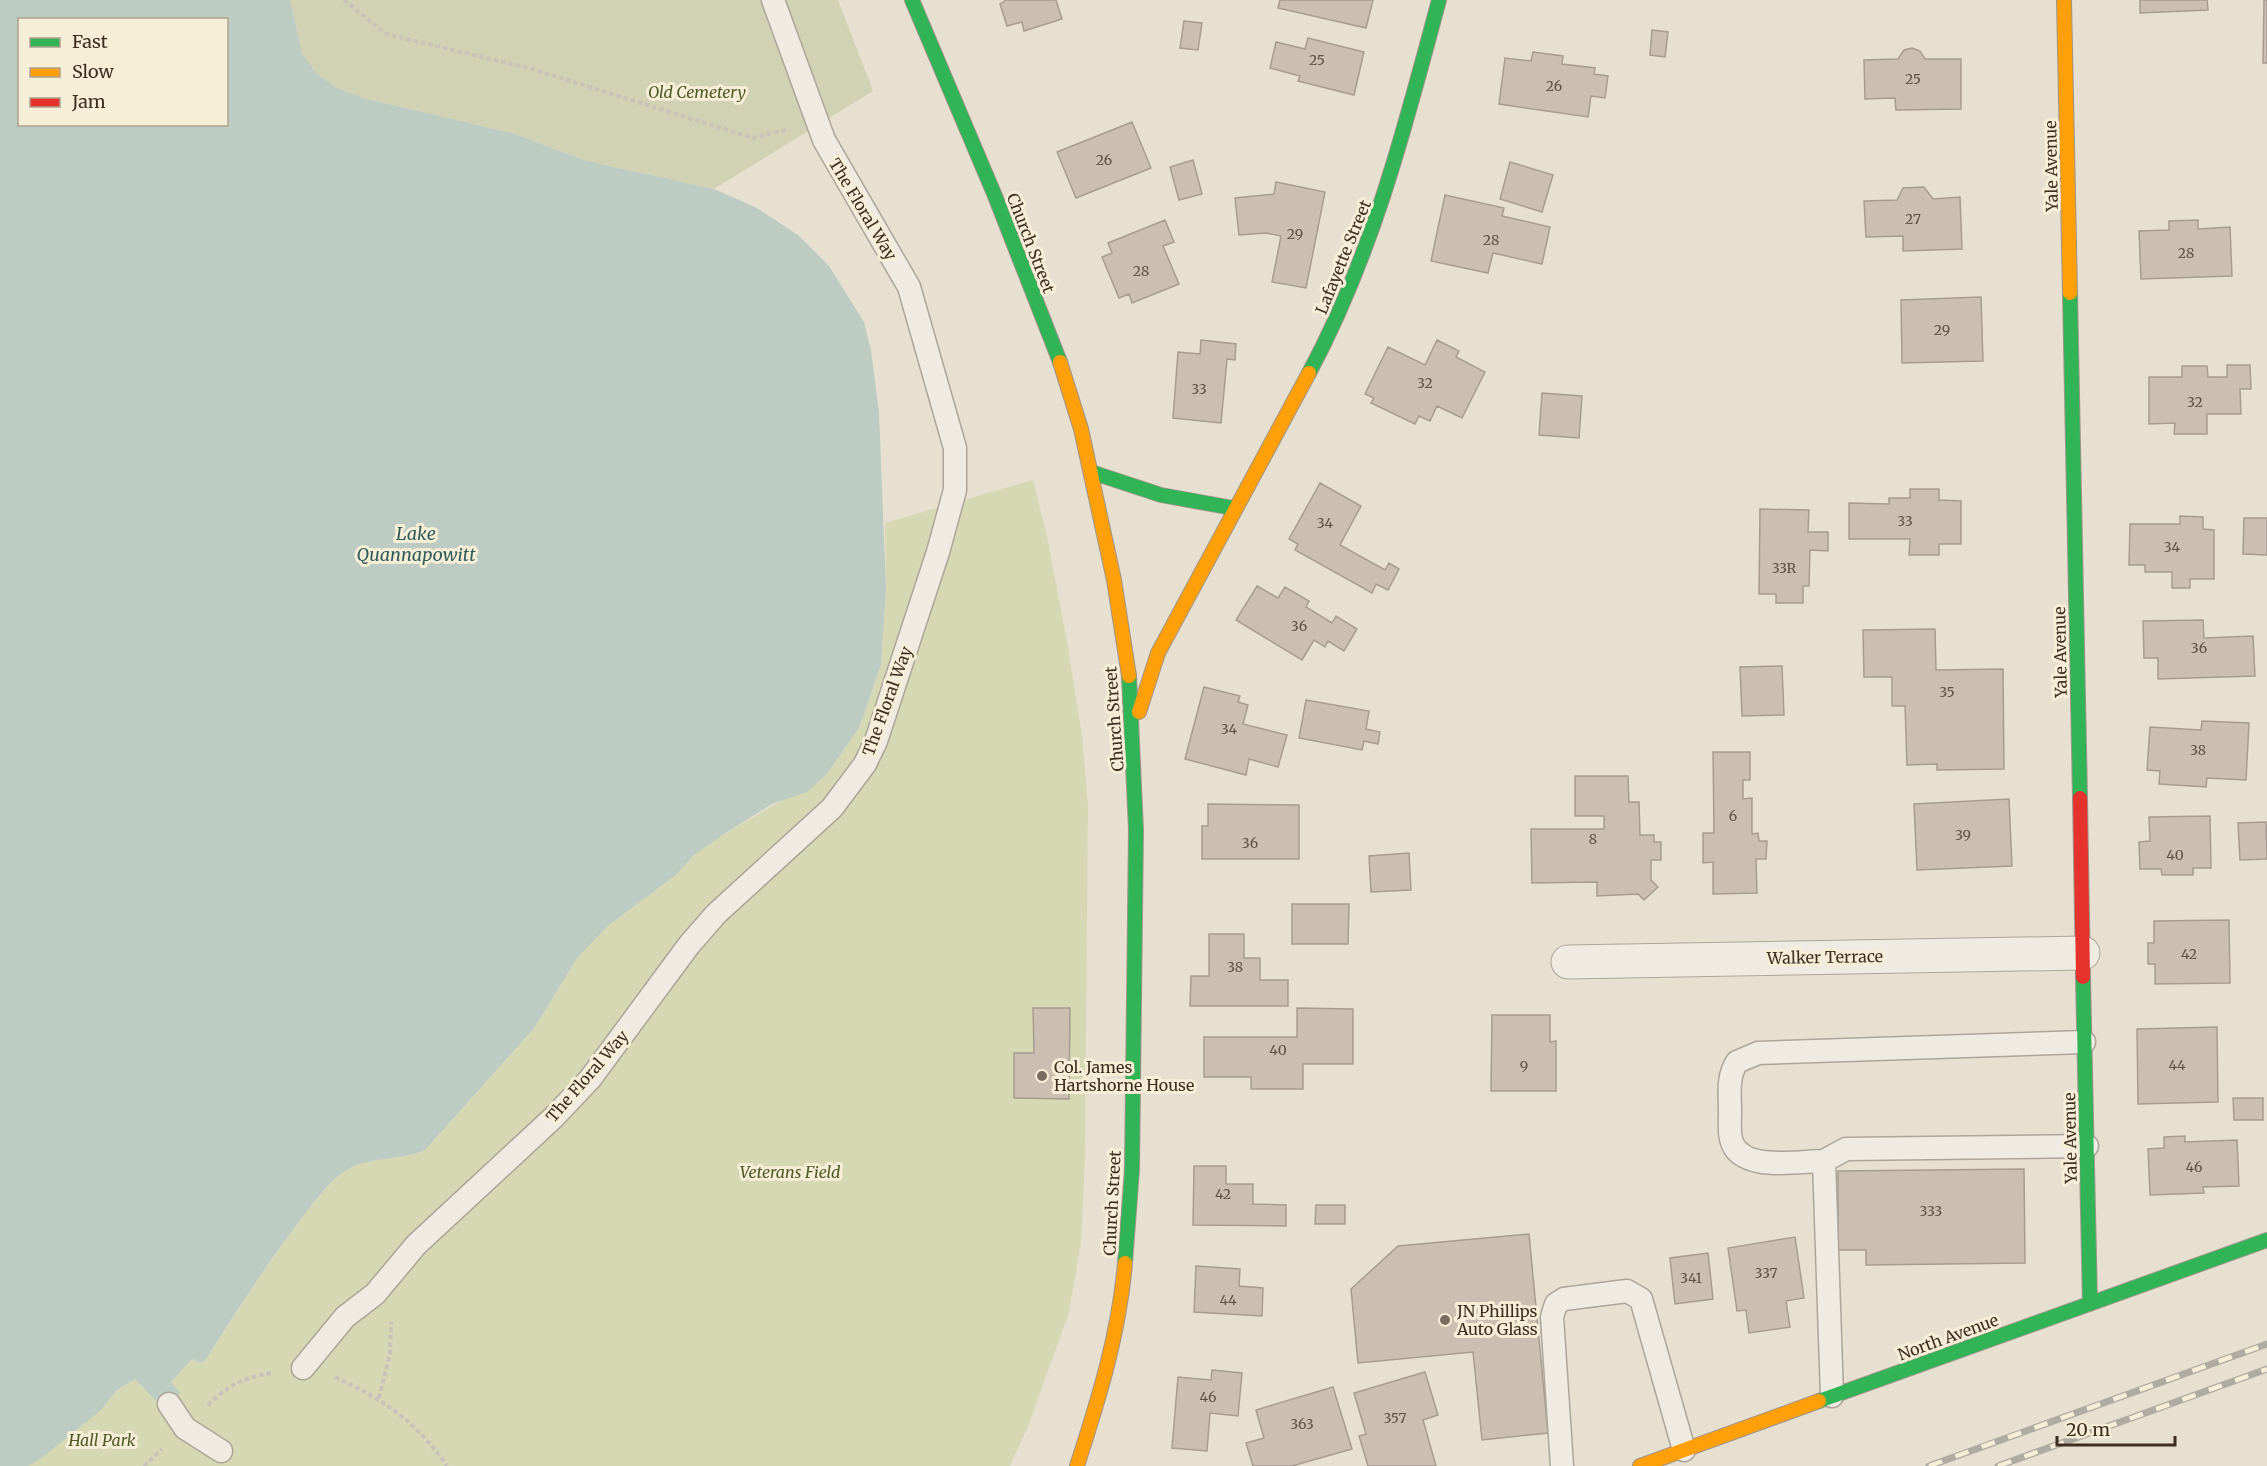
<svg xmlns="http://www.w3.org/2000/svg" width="2267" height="1466" font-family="Merriweather,serif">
	<rect width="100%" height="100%" fill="#e7e0d1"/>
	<path fill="#d6d7b3" d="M1033,480L1047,536L1066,636L1082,735L1088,806L1085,1158L1081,1242L1069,1312L1029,1424L1010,1466H28L101,1410L117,1390L135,1379L164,1408L171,1382L192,1359L201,1363L206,1359C238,1311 267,1263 302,1218C315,1201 330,1179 350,1168C373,1156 401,1161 425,1150L535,1027L577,958L609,925L676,875L694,855L724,834L826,775L859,728L881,665L886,590L885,523Z"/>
	<path fill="#d1d1b3" d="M290,0H838L873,91L714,189L587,161L515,134L363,98L335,87L316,73L302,53Z"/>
	<path fill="#bcccc2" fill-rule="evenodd" d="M0,0H290L302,53L316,73L335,87L363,98L515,134L587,161L714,189L755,207L798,235L829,266L864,322L871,351L879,412L886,590L881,665L859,728L826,775L807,792L772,804L724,834L694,855L676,875L609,925L577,958L535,1027L425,1150C401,1161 373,1156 350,1168C330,1179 315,1201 302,1218C267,1263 237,1311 206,1359L201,1363L192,1359L171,1382L180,1393L164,1409L135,1379L117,1390L101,1410L39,1460L28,1466H0ZM20,20H226V124H20Z"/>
	<path fill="#cbbfb2" stroke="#a89c90" stroke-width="1.5" d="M1006,0H1056L1062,19L1024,31L1022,22L1007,26L1000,4Z
		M1280,0H1373L1366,28L1278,8Z
		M2140,0H2207L2208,10L2140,13Z
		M2264,0H2267V63H2263Z
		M1184,21L1202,23L1198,50L1180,48Z
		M1652,30L1668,32L1665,57L1650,55Z
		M1308,38L1364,52L1354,95L1298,81L1300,76L1270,68L1276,42L1305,49Z
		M1912,48L1920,51L1925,59H1961V109L1896,110L1895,98L1865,99L1864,60L1898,59L1904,50Z
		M1533,52L1563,56L1562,64L1595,68L1594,74L1608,76L1605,98L1591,96L1588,117L1499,104L1505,58L1531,61Z
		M1132,122L1151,168L1076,198L1057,152Z
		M1193,160L1202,194L1179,200L1170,167Z
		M1510,162L1553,175L1542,212L1500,199Z
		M1276,182L1325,192L1306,288L1272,282L1281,236L1266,233L1239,235L1235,198L1274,194Z
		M1924,187L1933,199L1960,197L1962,249L1903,251V236L1866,237L1864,201L1897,200L1903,188Z
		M1445,195L1504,208L1502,216L1550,227L1542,264L1493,253L1488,273L1431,261Z
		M1165,220L1174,242L1163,246L1179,284L1132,303L1129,294L1119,298L1102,257L1112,253L1108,243Z
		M2198,220V229L2230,227L2232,276L2141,279L2139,231L2169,230V221Z
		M1981,297L1983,361L1902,363L1901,300Z
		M1201,340L1236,344L1235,360L1227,359L1221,423L1173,418L1178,352L1200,354Z
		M1437,340L1459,351L1456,357L1485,372L1462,418L1437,406L1430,421L1419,416L1415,424L1371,403L1374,398L1365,394L1388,347L1425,365Z
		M2227,365H2250L2251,389H2240L2241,414H2207V434H2174L2175,423L2149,424V377H2182V366H2207L2208,377H2227Z
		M1542,393L1582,396L1579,438L1539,435Z
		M1320,483L1361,506L1340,545L1385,570L1389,563L1399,569L1388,590L1376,584L1372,593L1295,550L1298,544L1289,539Z
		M1910,489H1939V500L1961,501V544H1939V555H1909L1910,539H1849V503L1889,504V498H1910Z
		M1760,509L1809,510L1808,532H1828V551L1810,550L1809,586H1803V603H1776V594H1759Z
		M2180,516L2203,517V529L2214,530V579H2190V588H2172V572H2145V565H2129L2130,524H2180Z
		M2244,518H2267V555L2243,554Z
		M1257,586L1278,598L1285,587L1309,601L1306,607L1332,623L1336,616L1357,629L1344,651L1328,641L1325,647L1314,640L1302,660L1236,620Z
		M2203,620L2204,638L2253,636L2255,676L2158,679V658H2144L2143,621Z
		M1935,629L1936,670L2003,669L2004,769L1937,770V764L1907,765L1905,706H1892V677H1864L1863,630Z
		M1782,666L1784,715L1742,716L1740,667Z
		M1204,687L1240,696L1238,702L1248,705L1243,724L1287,735L1278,767L1249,759L1246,775L1185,759Z
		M1306,700L1369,711L1366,729L1380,732L1378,744L1364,741L1362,750L1299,738Z
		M2202,721L2249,723L2246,780L2207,778L2206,787L2159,784L2160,771L2147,770L2150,727L2201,730Z
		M1713,752H1750V780H1743V799L1752,798V834L1758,833L1759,841H1767L1766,859H1756L1757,893L1713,894V862L1703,863V833H1714Z
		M1575,776H1628L1629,802H1639L1640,835H1654V842H1661V860H1651V880L1658,887L1644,900L1638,894L1597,896V882L1532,883L1531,829H1604V816H1575Z
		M2009,799L2012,866L1917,870L1914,804Z
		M1208,804L1299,805V859H1202V826H1208Z
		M2210,816L2211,868H2193V875H2162L2161,869H2140L2139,842L2150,841L2149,817Z
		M2266,822L2267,859L2240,860L2238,823Z
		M1409,853L1411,890L1371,892L1369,856Z
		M1292,904H1349L1348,944H1292Z
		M2229,920L2230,983L2155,984V964H2148V943H2154V921Z
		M1209,934H1244V958H1260V980H1288V1006H1190L1191,976H1209Z
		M1033,1008H1070L1069,1099L1014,1098V1053H1034Z
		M1297,1008L1353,1009V1064H1303V1089H1251V1077H1204V1037H1297Z
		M1492,1015H1550V1042L1556,1041V1091H1491Z
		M2217,1027L2218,1102L2138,1104L2137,1029Z
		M2233,1098H2263V1120H2234Z
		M2185,1136V1142L2237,1140L2239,1186L2203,1187L2204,1193L2150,1195L2148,1149L2164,1148V1137Z
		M1194,1166H1226V1184H1253V1204L1286,1205V1226L1193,1225Z
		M2024,1169L2025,1263L1866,1265V1250H1838V1171Z
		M1316,1205H1345V1224H1315Z
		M1529,1234L1548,1433L1482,1440L1473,1352L1358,1363L1351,1289L1398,1246Z
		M1795,1237L1804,1298L1786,1301L1790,1327L1749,1333L1746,1310L1737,1311L1728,1248Z
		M1708,1253L1713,1299L1675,1304L1670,1258Z
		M1196,1266L1240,1269L1239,1286L1263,1288L1262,1316L1194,1312Z
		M1212,1370L1242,1373L1238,1416L1210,1413L1207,1451L1172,1448L1178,1377L1211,1380Z
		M1425,1372L1438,1415L1423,1420L1436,1466H1368L1359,1436L1366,1434L1354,1393Z
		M1333,1387L1352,1449L1292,1466H1253L1246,1443L1264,1438L1256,1410Z"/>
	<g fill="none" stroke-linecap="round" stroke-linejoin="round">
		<defs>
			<path id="lane" d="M1824,1161L1846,1149L2087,1146
				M303,1368L345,1317L375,1294L416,1245L554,1117L590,1079L689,945L716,914L832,808L865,764L876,741L938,552L955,490V448L909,287L824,140L773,0
				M1832,1396L1824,1161C1798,1161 1739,1173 1731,1139C1729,1131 1730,1120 1730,1111C1730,1094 1727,1077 1737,1062L1758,1053L2084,1042
				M169,1404L185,1428L221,1451
				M1562,1466L1552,1317L1556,1304L1564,1299L1627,1291L1641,1299L1684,1450"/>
			<path id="street" d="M1568,962L2083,953"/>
			<path id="fast" d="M912,0L995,196L1060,362
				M2070,293L2080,798
				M1309,373C1372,256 1405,128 1439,0
				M1091,472L1161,495L1233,508
				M2083,977L2090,1304
				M1125,1263L1132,1170L1136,830L1129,676
				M1819,1401L2267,1240"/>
			<path id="slow" d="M2064,0L2070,293
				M1060,362L1081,429L1114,580L1129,676
				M1139,712L1158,653L1309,373
				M1077,1466C1099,1398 1119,1334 1125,1263
				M1640,1466L1819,1401"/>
			<path id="jam" d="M2080,798L2083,977"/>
		</defs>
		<use href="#lane" stroke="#ada599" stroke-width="25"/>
		<use href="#street" stroke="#ada599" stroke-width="35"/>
		<use href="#fast" stroke="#9c958a" stroke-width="16"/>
		<use href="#slow" stroke="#9c958a" stroke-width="16"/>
		<use href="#jam" stroke="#9c958a" stroke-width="16"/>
		<path stroke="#c8c2b9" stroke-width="4" stroke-dasharray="4.5 3" stroke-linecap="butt" d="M344,0L386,34L532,69L753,138L788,129
			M335,1377C384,1400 416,1421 447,1466
			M379,1398L390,1354L391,1322
			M208,1405C230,1384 243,1378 272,1373
			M144,1466L162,1449"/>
		<use href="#lane" stroke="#efebe3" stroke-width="22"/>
		<use href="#street" stroke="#efebe3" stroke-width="33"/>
		<use href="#fast" stroke="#30b455" stroke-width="14"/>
		<use href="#slow" stroke="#ff9f0a" stroke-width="14"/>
		<use href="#jam" stroke="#e5322d" stroke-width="14"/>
		<defs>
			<path id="rail" d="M1929,1466L2267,1344
				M1998,1466L2267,1369"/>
		</defs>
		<use href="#rail" stroke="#afaaa2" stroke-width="7"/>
		<use href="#rail" stroke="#f7eed8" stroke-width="4.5" stroke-dasharray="14" stroke-linecap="butt"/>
	</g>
	<g fill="#786c5e" stroke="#f7eed8" stroke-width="2">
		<circle cx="1042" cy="1076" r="6"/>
		<circle cx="1445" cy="1320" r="6"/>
	</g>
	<g text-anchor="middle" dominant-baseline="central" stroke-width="6" stroke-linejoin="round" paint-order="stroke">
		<g font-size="14" fill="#605244">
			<text x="1317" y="60">25</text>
			<text x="1913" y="79">25</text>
			<text x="1554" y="86">26</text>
			<text x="1104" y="160">26</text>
			<text x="1913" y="219">27</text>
			<text x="1295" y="234">29</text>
			<text x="1491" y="240">28</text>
			<text x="2186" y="253">28</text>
			<text x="1141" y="271">28</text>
			<text x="1942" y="330">29</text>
			<text x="1425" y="383">32</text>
			<text x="1199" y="389">33</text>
			<text x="2195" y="402">32</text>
			<text x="1905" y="521">33</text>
			<text x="1325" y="523">34</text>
			<text x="2172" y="547">34</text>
			<text x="1784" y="568">33R</text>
			<text x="1299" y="626">36</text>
			<text x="2199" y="648">36</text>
			<text x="1947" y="692">35</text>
			<text x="1229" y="729">34</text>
			<text x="2198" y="750">38</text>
			<text x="1733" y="816">6</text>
			<text x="1963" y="835">39</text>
			<text x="1593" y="839">8</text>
			<text x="1250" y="843">36</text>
			<text x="2175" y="855">40</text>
			<text x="2189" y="954">42</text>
			<text x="1235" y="967">38</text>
			<text x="1278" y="1050">40</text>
			<text x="2177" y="1065">44</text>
			<text x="1524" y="1066">9</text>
			<text x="2194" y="1167">46</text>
			<text x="1223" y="1194">42</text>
			<text x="1931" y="1211">333</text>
			<text x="1766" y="1273">337</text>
			<text x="1691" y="1278">341</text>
			<text x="1228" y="1300">44</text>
			<text x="1208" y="1397">46</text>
			<text x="1395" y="1418">357</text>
			<text x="1302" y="1424">363</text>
		</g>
		<g font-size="16" font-style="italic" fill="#4d5a26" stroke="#f7eed8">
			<text x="697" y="92">Old Cemetery</text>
			<text x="790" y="1172">Veterans Field</text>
			<text x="102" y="1440">Hall Park</text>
		</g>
		<g font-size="16" fill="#3d2e20" stroke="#f7eed8">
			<text transform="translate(2051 166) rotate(-91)">Yale Avenue</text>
			<text transform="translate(863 209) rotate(59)">The Floral Way</text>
			<text transform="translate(1031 243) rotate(69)">Church Street</text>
			<text transform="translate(1343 257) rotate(-68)">Lafayette Street</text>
			<text transform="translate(2060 652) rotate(-91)">Yale Avenue</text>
			<text transform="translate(887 701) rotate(-70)">The Floral Way</text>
			<text transform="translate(1114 719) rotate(-94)">Church Street</text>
			<text transform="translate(1825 957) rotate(-1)">Walker Terrace</text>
			<text transform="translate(587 1076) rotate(-49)">The Floral Way</text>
			<text transform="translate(2070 1138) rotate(-91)">Yale Avenue</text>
			<text transform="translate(1112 1203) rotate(-87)">Church Street</text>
			<text transform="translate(1948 1337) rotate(-20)">North Avenue</text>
		</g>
		<g font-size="16" fill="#3d2e20" stroke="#f7eed8" text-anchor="start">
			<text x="1054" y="1067">Col. James<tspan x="1054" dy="18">Hartshorne House</tspan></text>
			<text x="1457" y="1311">JN Phillips<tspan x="1457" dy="18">Auto Glass</tspan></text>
		</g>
		<g font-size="18" font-style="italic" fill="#2f5d5a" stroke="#f7eed8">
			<text x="416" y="533">Lake<tspan x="416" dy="21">Quannapowitt</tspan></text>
		</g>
	</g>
	<rect x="18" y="18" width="210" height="108" fill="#f7eed8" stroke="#ada18e" stroke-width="1.5"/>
	<rect x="30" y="38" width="30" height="9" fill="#30b455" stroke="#ada18e" stroke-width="1.5"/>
	<text x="72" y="48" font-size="18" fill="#3d2e20">Fast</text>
	<rect x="30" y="68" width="30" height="9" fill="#ff9f0a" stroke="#ada18e" stroke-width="1.5"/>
	<text x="72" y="78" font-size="18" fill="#3d2e20">Slow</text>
	<rect x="30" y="98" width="30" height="9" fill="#e5322d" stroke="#ada18e" stroke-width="1.5"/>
	<text x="72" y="108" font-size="18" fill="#3d2e20">Jam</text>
	<path d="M2057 1436v9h118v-9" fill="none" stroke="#3d2e20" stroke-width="3"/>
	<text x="2066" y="1436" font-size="18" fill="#3d2e20" stroke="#f7eed8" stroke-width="4.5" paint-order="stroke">20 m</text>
</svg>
